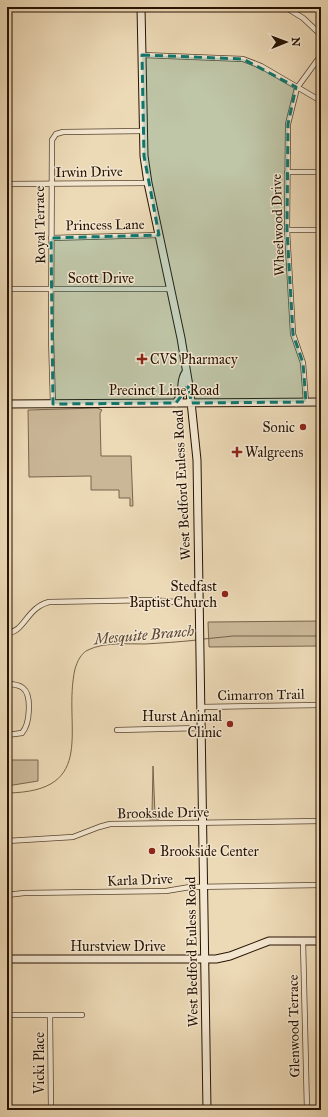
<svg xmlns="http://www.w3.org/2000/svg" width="328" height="1117" font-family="'IM FELL Great Primer',serif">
	<rect width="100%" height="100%" fill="#ecd9b6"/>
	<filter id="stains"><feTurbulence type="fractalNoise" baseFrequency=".005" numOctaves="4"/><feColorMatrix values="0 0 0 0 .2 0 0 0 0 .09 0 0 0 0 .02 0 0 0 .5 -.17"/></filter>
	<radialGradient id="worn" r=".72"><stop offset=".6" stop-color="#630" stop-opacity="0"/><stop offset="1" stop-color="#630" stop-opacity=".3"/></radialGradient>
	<path fill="#cab797" stroke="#78654c" d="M97,408L102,410L100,413L101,456H131L133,506H130V498H119V490H91V476L29,477L28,410Z
		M321,621V646L209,647L208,622Z
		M7,760H38V781L7,786Z
		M153,766L155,814L158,815L159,819H149V815L152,814Z"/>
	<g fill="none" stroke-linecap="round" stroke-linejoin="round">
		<path stroke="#756249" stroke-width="1" d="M204,639L233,636H321
			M7,793C100,792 62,726 75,669C77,662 81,653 88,650C104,642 127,644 145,644C162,643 179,642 197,640"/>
		<defs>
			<path id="street" d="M285,7L303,18L321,35
				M142,55L243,59L261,66L321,101
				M287,172H321
				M7,184L148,183
				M287,230H321
				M51,238L159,235
				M7,289H171
				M306,402L303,363L293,334L287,230L288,124L297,88L321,55
				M53,404L51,337L52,140L56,134L63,132L143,131
				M7,633C25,632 26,608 49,602L152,600L199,604
				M7,684C12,684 18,684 23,688C32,695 30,724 22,733L7,735
				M201,707L321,705
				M117,730L201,728
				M7,841L73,837L99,827L110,824L321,821
				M7,895L24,893L166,891L190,887L321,885
				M303,941L307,1110
				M7,1015H82
				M50,1015L51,1110"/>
			<path id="secondary" d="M141,7L144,156L148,183L181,338L190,392L197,460L207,1110
				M176,403C186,390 178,383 186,372
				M7,404L321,402
				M7,959H216L230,956L269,941H321"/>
		</defs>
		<use href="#street" stroke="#58442f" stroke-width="6"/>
		<use href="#secondary" stroke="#261302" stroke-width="9"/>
		<use href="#street" stroke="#f3e6d0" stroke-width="4.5"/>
		<use href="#secondary" stroke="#f3e6d0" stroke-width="7"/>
	</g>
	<path fill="#0f766e" fill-opacity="0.2" stroke="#0f766e" stroke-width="3" stroke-dasharray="8 5" stroke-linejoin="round" d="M142,55L243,59L296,87L288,124L287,230L293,334L303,363L306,402L191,403L189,386L176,403L53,404L51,238L159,235L144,156Z"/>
	<g fill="#8f2418" stroke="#f3e6d0" stroke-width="1.5">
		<path d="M140 353h4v4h4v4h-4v4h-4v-4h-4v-4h4z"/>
		<circle cx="303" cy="427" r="4"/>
		<path d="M235 446h4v4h4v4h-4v4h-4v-4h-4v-4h4z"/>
		<circle cx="225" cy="594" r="4"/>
		<circle cx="230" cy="724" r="4"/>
		<circle cx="152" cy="851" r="4"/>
	</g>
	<g text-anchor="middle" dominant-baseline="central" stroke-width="3" stroke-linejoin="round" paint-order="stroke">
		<g font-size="14" fill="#261302" stroke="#f3e6d0">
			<text transform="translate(89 172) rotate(-1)">Irwin Drive</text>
			<text transform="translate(40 225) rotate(-91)">Royal Terrace</text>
			<text transform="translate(105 225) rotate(-1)">Princess Lane</text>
			<text transform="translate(278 225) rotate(-92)">Wheelwood Drive</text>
			<text x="101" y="278">Scott Drive</text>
			<text x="164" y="390">Precinct Line Road</text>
			<text transform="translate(182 485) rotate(-93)">West Bedford Euless Road</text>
			<text transform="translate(261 695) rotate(-1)">Cimarron Trail</text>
			<text transform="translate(163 813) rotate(-1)">Brookside Drive</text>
			<text transform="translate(140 880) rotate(-2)">Karla Drive</text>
			<text x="118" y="946">Hurstview Drive</text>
			<text transform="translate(192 952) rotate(-91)">West Bedford Euless Road</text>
			<text transform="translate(294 1026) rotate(-91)">Glenwood Terrace</text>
			<text transform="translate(39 1063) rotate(-90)">Vicki Place</text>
		</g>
		<g font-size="14" fill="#261302" stroke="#f3e6d0" text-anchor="start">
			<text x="150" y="359">CVS Pharmacy</text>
			<text x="295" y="427" text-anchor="end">Sonic</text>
			<text x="245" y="452">Walgreens</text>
			<text x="217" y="586" text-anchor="end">Stedfast<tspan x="217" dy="16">Baptist Church</tspan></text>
			<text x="222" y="716" text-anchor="end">Hurst Animal<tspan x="222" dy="16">Clinic</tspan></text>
			<text x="160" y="851">Brookside Center</text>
		</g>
		<g font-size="15" font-style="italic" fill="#5a4732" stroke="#f3e6d0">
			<text transform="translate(144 635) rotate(-5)">Mesquite Branch</text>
		</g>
	</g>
	<rect width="328" height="1117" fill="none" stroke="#ecd9b6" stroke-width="24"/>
	<rect x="8" y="8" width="312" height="1101" fill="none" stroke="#261302" stroke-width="2"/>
	<rect x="12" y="12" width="304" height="1093" fill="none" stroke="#261302"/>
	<g transform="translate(286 42) rotate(89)" stroke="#f3e6d0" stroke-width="3" paint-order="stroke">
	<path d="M0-3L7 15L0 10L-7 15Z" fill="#261302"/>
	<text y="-6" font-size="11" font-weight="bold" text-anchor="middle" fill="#261302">N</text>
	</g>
	<rect width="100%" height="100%" filter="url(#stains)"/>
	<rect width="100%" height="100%" fill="url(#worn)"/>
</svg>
